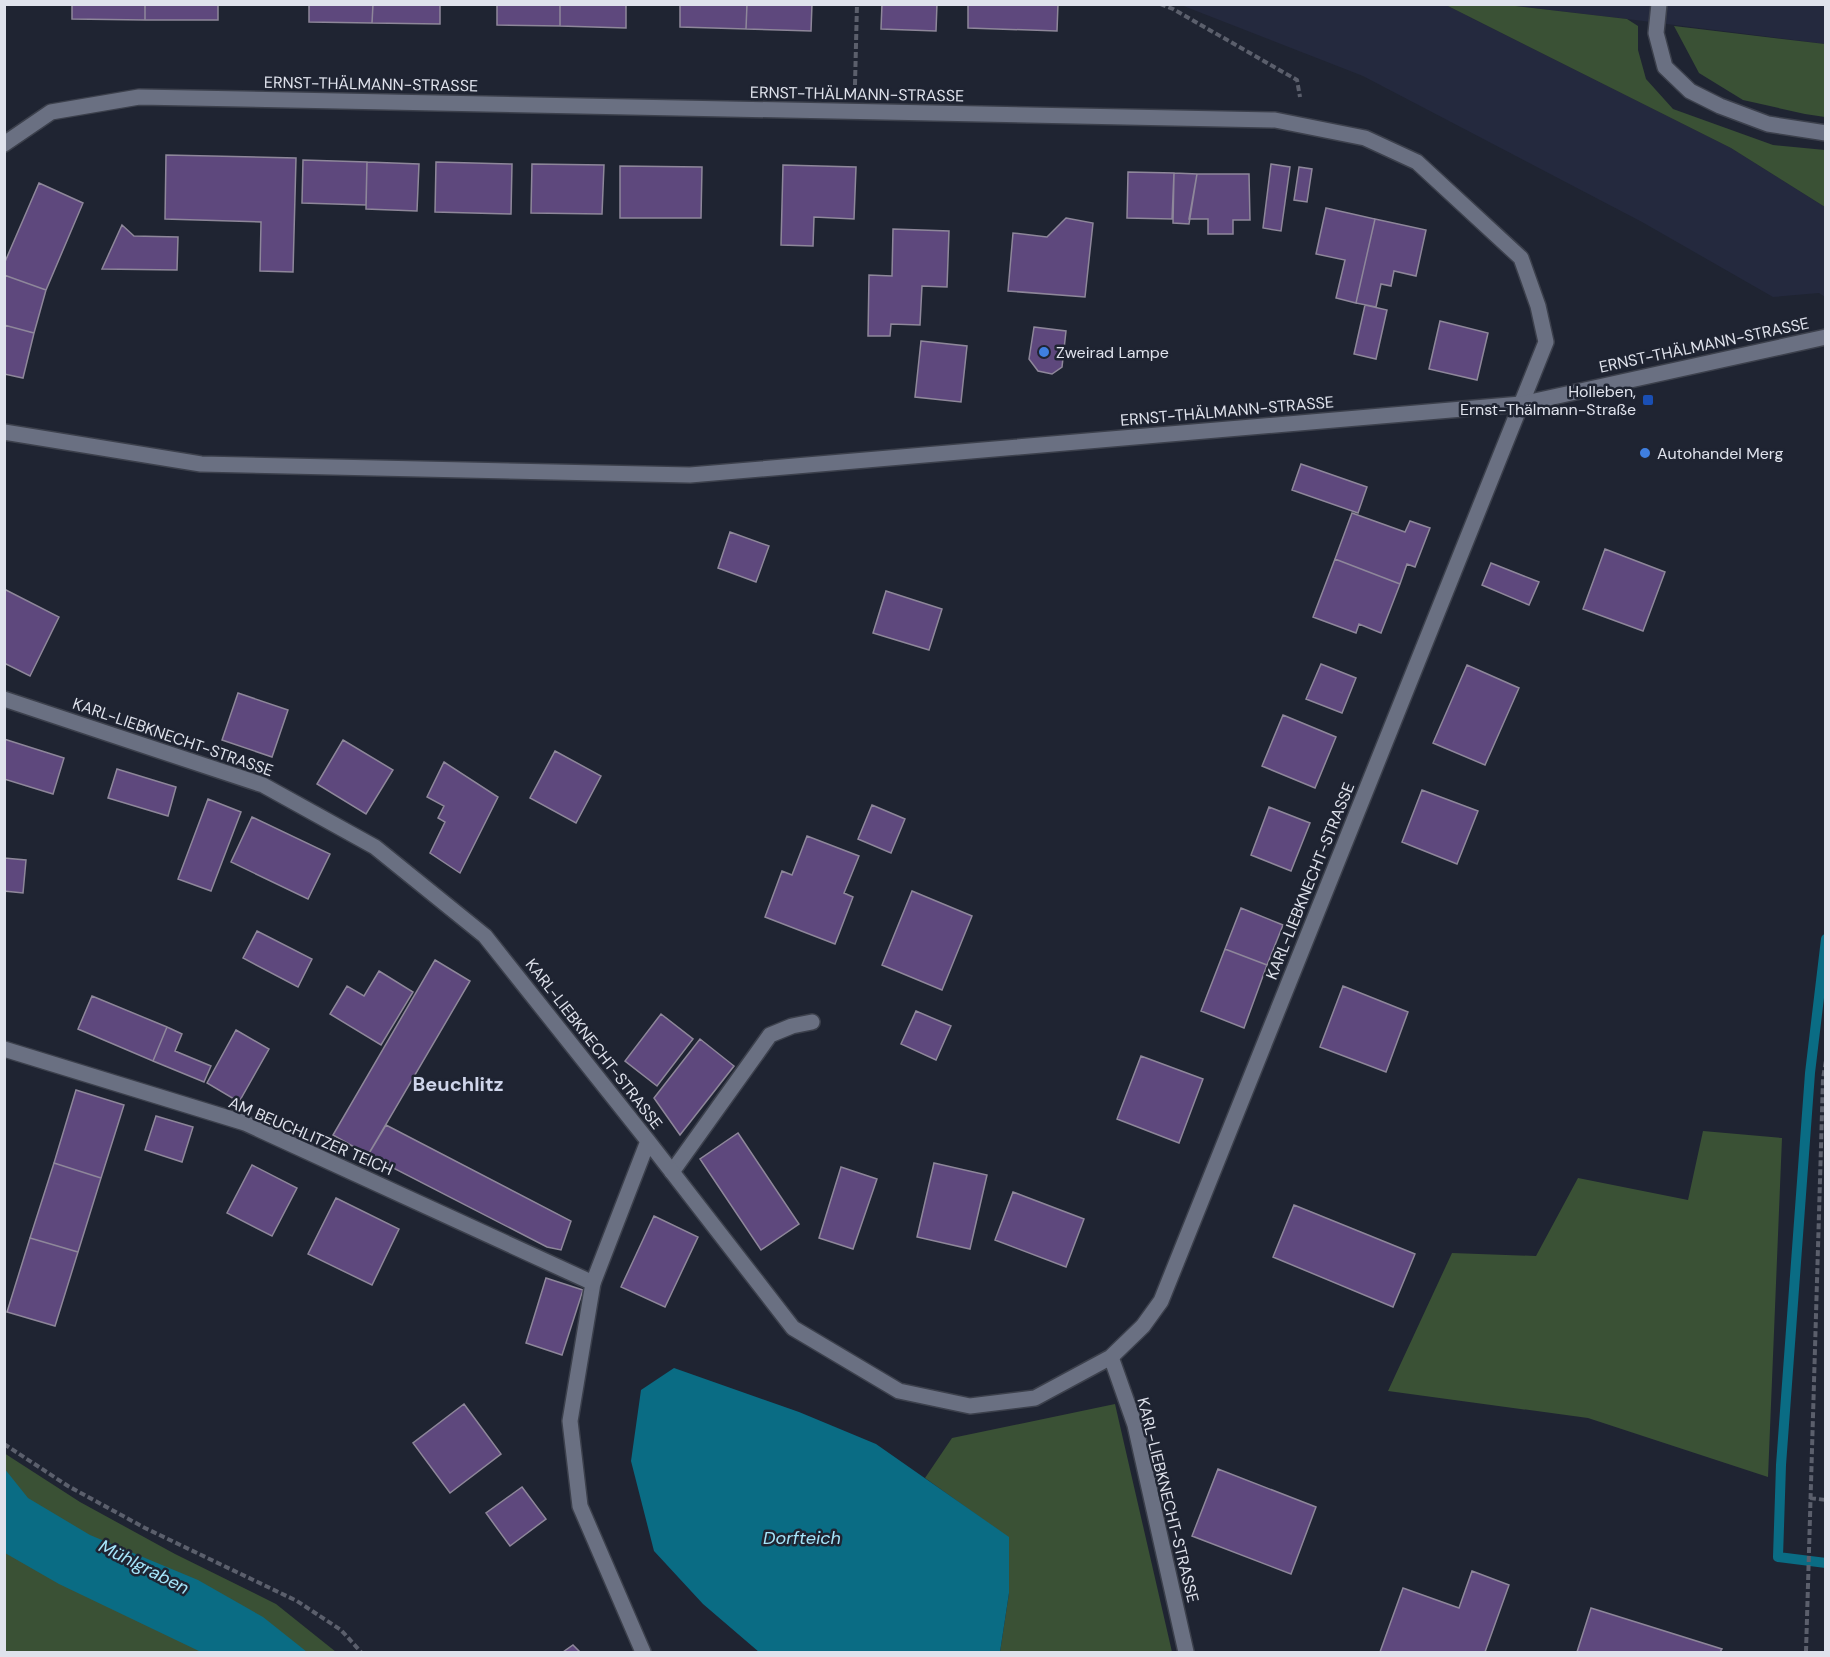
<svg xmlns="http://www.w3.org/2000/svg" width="1830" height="1657" font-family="'DM Sans',sans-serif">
	<rect width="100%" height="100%" fill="#1f2432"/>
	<path fill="#24293e" d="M1181,5H1446L1731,148L1825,207V297L1819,293L1773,297L1642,222L1363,76Z
		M1507,5H1825V44L1627,19Z"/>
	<path fill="#3a5135" d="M1446,5H1507L1627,19L1638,26V50L1646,79L1673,109L1773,145L1825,150V207L1731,148Z
		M1674,26L1825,44V117L1805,114L1743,100L1699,73Z
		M1703,1131L1782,1138L1768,1477L1588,1418L1388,1391L1452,1253L1536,1256L1578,1178L1688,1200Z
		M1115,1404L1172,1652H1000L1009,1593V1538L925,1478L952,1438Z
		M4,1453L80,1502L175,1554L276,1604L336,1652H5Z"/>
	<path fill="#0a6c84" d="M674,1368L799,1412L876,1444L1009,1537V1593L1000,1652H759L703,1604L654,1551L631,1461L641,1390Z
		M4,1468L28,1498L90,1535L198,1580L263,1617L307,1652H201L59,1584L5,1553Z"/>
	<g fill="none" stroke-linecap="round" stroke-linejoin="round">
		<path stroke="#0a6c84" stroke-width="10" d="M1826,939L1810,1073L1781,1465L1778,1557L1826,1563"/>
	</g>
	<path fill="#5e487d" stroke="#8e879a" stroke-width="1.5" d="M72,4H145V20L72,19Z
		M145,4H218V20H145Z
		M309,4H373L372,23L309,22Z
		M373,4H440V24L372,23Z
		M497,4H560V26L497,25Z
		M560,4H626V28L560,26Z
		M680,4H747L746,29L680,27Z
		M747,4H812L811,31L746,29Z
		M882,4H937L936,31L881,29Z
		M968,4H1058L1057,31L968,28Z
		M166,155L296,158L293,272L260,271L261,222L165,219Z
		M303,160L367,162L366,205L302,203Z
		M367,162L419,164L417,211L366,209Z
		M436,162L512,164L511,214L435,212Z
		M532,164L604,165L602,214L531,213Z
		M1271,164L1290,167L1281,231L1263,228Z
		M783,165L856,167L854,219L814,217L813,246L781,245Z
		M620,166L702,167L701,218H620Z
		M1299,167L1312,169L1307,202L1294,200Z
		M1128,172L1174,173L1172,219L1127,218Z
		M1174,173L1197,174L1189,224L1173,223Z
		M1197,174H1249L1250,220H1233V234H1208V219H1189Z
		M39,183L83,203L46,290L4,275V264Z
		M1326,208L1375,219L1356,303L1336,298L1345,260L1316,254Z
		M1066,218L1093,223L1085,297L1008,291L1013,233L1047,237Z
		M1375,219L1426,230L1416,276L1394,271L1391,286L1381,284L1376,307L1356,303Z
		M122,225L134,236L178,237L177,270L102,269Z
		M893,229L949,231L947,287L922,286L920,325L891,324L890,336H868L869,275L892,276Z
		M4,275L46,290L34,333L4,325Z
		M1365,305L1387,310L1376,359L1354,354Z
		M1440,321L1488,333L1477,380L1429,369Z
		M4,325L34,333L23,378L4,374Z
		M1034,327L1066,331L1062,367L1052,374L1038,371L1029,359Z
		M921,341L967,346L961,402L915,397Z
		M1301,464L1367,487L1358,513L1292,490Z
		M1352,513L1405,532L1410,521L1430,528L1415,567L1407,564L1400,584L1335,559Z
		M730,532L769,546L756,582L718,568Z
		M1605,549L1665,572L1643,631L1583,609Z
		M1335,559L1400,584L1381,633L1359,624L1356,633L1313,617Z
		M1491,563L1539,582L1529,605L1482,585Z
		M4,589L59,617L30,676L4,663Z
		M886,591L942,609L929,650L873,633Z
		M1321,664L1356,678L1342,713L1306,699Z
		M1467,665L1519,688L1485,765L1433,743Z
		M238,693L288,710L272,757L222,740Z
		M1283,715L1336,737L1315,788L1262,766Z
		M4,739L64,758L53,794L4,779Z
		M343,740L393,770L366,814L317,784Z
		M555,751L601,776L576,823L530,798Z
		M444,762L498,797L460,873L430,853L445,822L438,818L444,806L427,797Z
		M117,769L176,787L168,816L108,798Z
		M1422,790L1478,811L1457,864L1402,842Z
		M208,799L241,812L211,891L178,879Z
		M872,805L905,819L891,853L858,839Z
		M1269,807L1310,823L1291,871L1251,855Z
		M252,817L330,854L308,899L231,862Z
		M807,836L859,856L844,893L853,897L835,944L765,917L782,871L792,875Z
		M4,858L26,860L23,893L4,891Z
		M912,891L972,916L942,990L882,965Z
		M1241,908L1283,925L1267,965L1225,949Z
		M257,931L312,959L298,987L243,958Z
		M1225,949L1267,965L1244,1028L1201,1011Z
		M435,960L470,981L368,1155L333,1135Z
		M379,971L413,992L381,1045L330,1014L347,986L364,996Z
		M1343,986L1408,1012L1386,1072L1320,1047Z
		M92,996L167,1027L153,1061L78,1029Z
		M916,1011L951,1026L936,1060L901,1044Z
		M661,1014L693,1039L657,1086L625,1061Z
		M167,1027L182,1034L175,1051L211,1066L204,1082L153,1061Z
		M236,1030L269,1049L239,1102L207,1083Z
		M700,1039L734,1066L680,1135L654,1098Z
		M1141,1056L1203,1079L1179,1143L1117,1119Z
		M76,1090L124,1105L101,1178L54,1163Z
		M156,1116L193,1127L182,1162L145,1150Z
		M386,1125L571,1221L561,1250L547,1247L368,1155Z
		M738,1133L799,1224L761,1250L700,1159Z
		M54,1163L101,1178L78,1252L30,1238Z
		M934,1163L987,1175L970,1249L917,1237Z
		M252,1165L297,1188L272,1236L227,1213Z
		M841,1167L877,1179L853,1249L819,1238Z
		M1013,1192L1084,1219L1066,1267L995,1240Z
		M336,1198L399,1229L372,1285L308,1254Z
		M1294,1205L1415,1254L1393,1307L1273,1257Z
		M654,1216L698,1237L665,1307L621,1287Z
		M30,1238L78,1252L55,1326L7,1312Z
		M546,1278L583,1290L562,1355L526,1343Z
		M464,1404L501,1454L450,1493L413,1443Z
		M1218,1469L1316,1507L1291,1574L1192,1536Z
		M522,1487L546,1519L510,1546L486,1513Z
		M1472,1571L1509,1585L1485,1652H1380L1403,1588L1459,1608Z
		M1591,1608L1722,1649L1720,1652H1577Z
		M573,1645L580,1652H563Z"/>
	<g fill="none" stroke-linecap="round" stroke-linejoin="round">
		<defs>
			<path id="service" d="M1659,4L1656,33L1665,67L1690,91L1720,106L1768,124L1826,133
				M4,1049L245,1123L593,1283L570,1421L580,1506L643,1652
				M672,1172L770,1035L792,1026L812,1022"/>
			<path id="minor" d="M4,144L51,112L139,97L1275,120L1365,138L1417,162L1521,258L1538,306L1546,342L1161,1301L1143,1326L1111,1357L1035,1398L970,1406L899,1391L793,1328L648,1141L485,936L375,847L263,785L4,699
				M593,1283L648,1141
				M1111,1357L1135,1425L1186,1652"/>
			<path id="secondary" d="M4,432L201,464L690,475L1521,404L1826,337"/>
		</defs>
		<use href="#service" stroke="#3c404c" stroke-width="18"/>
		<use href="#minor" stroke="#3c404c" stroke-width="18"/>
		<use href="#secondary" stroke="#3c404c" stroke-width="18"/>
		<path stroke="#5b5f6c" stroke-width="4" stroke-dasharray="6 3" stroke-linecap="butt" d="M1160,4L1173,9L1297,80L1300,97
			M855,85L857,4
			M4,1444L68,1486L145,1528L297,1601L341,1630L361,1652
			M1810,1498L1826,1500
			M1806,1652L1823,1079L1826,1060"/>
		<use href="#service" stroke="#6a7082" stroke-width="15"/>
		<use href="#minor" stroke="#6a7082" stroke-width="15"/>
		<use href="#secondary" stroke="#6a7082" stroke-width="15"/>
	</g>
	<g fill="#3f7fe0" stroke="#1f2432" stroke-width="2">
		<circle cx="1044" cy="352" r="6"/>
		<circle cx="1645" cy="453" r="6"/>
	</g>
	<rect fill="#1a4fb4" stroke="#1f2432" stroke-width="2" x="1642" y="394" width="12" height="12" rx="3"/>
	<g text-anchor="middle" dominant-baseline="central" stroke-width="5" stroke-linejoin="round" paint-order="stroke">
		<g font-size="16" fill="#dfe2ec" stroke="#1f2432">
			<text transform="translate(371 84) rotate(1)">ERNST-THÄLMANN-STRASSE</text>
			<text transform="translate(857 94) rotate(1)">ERNST-THÄLMANN-STRASSE</text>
			<text transform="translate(1704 345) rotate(-12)">ERNST-THÄLMANN-STRASSE</text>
			<text transform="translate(1227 411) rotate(-5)">ERNST-THÄLMANN-STRASSE</text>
			<text transform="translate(173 737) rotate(19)">KARL-LIEBKNECHT-STRASSE</text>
			<text transform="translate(1310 881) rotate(-68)">KARL-LIEBKNECHT-STRASSE</text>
			<text transform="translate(594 1044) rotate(52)">KARL-LIEBKNECHT-STRASSE</text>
			<text transform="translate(311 1136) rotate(23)">AM BEUCHLITZER TEICH</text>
			<text transform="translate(1168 1500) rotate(76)">KARL-LIEBKNECHT-STRASSE</text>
		</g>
		<g font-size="16" fill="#dfe2ec" stroke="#1f2432" text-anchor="start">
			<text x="1056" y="352">Zweirad Lampe</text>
			<text x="1636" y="391" text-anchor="end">Holleben,<tspan x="1636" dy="18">Ernst-Thälmann-Straße</tspan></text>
			<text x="1657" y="453">Autohandel Merg</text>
		</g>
		<g font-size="18" font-style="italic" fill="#a6e6fb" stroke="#1f2432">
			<text x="802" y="1538">Dorfteich</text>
			<text transform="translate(144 1567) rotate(27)">Mühlgraben</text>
		</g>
		<g font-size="20" font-weight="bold" fill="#cfd5ea" stroke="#1f2432">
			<text x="458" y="1084">Beuchlitz</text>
		</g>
	</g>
	<rect width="1830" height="1657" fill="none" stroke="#dfe2ec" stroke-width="12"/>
</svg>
